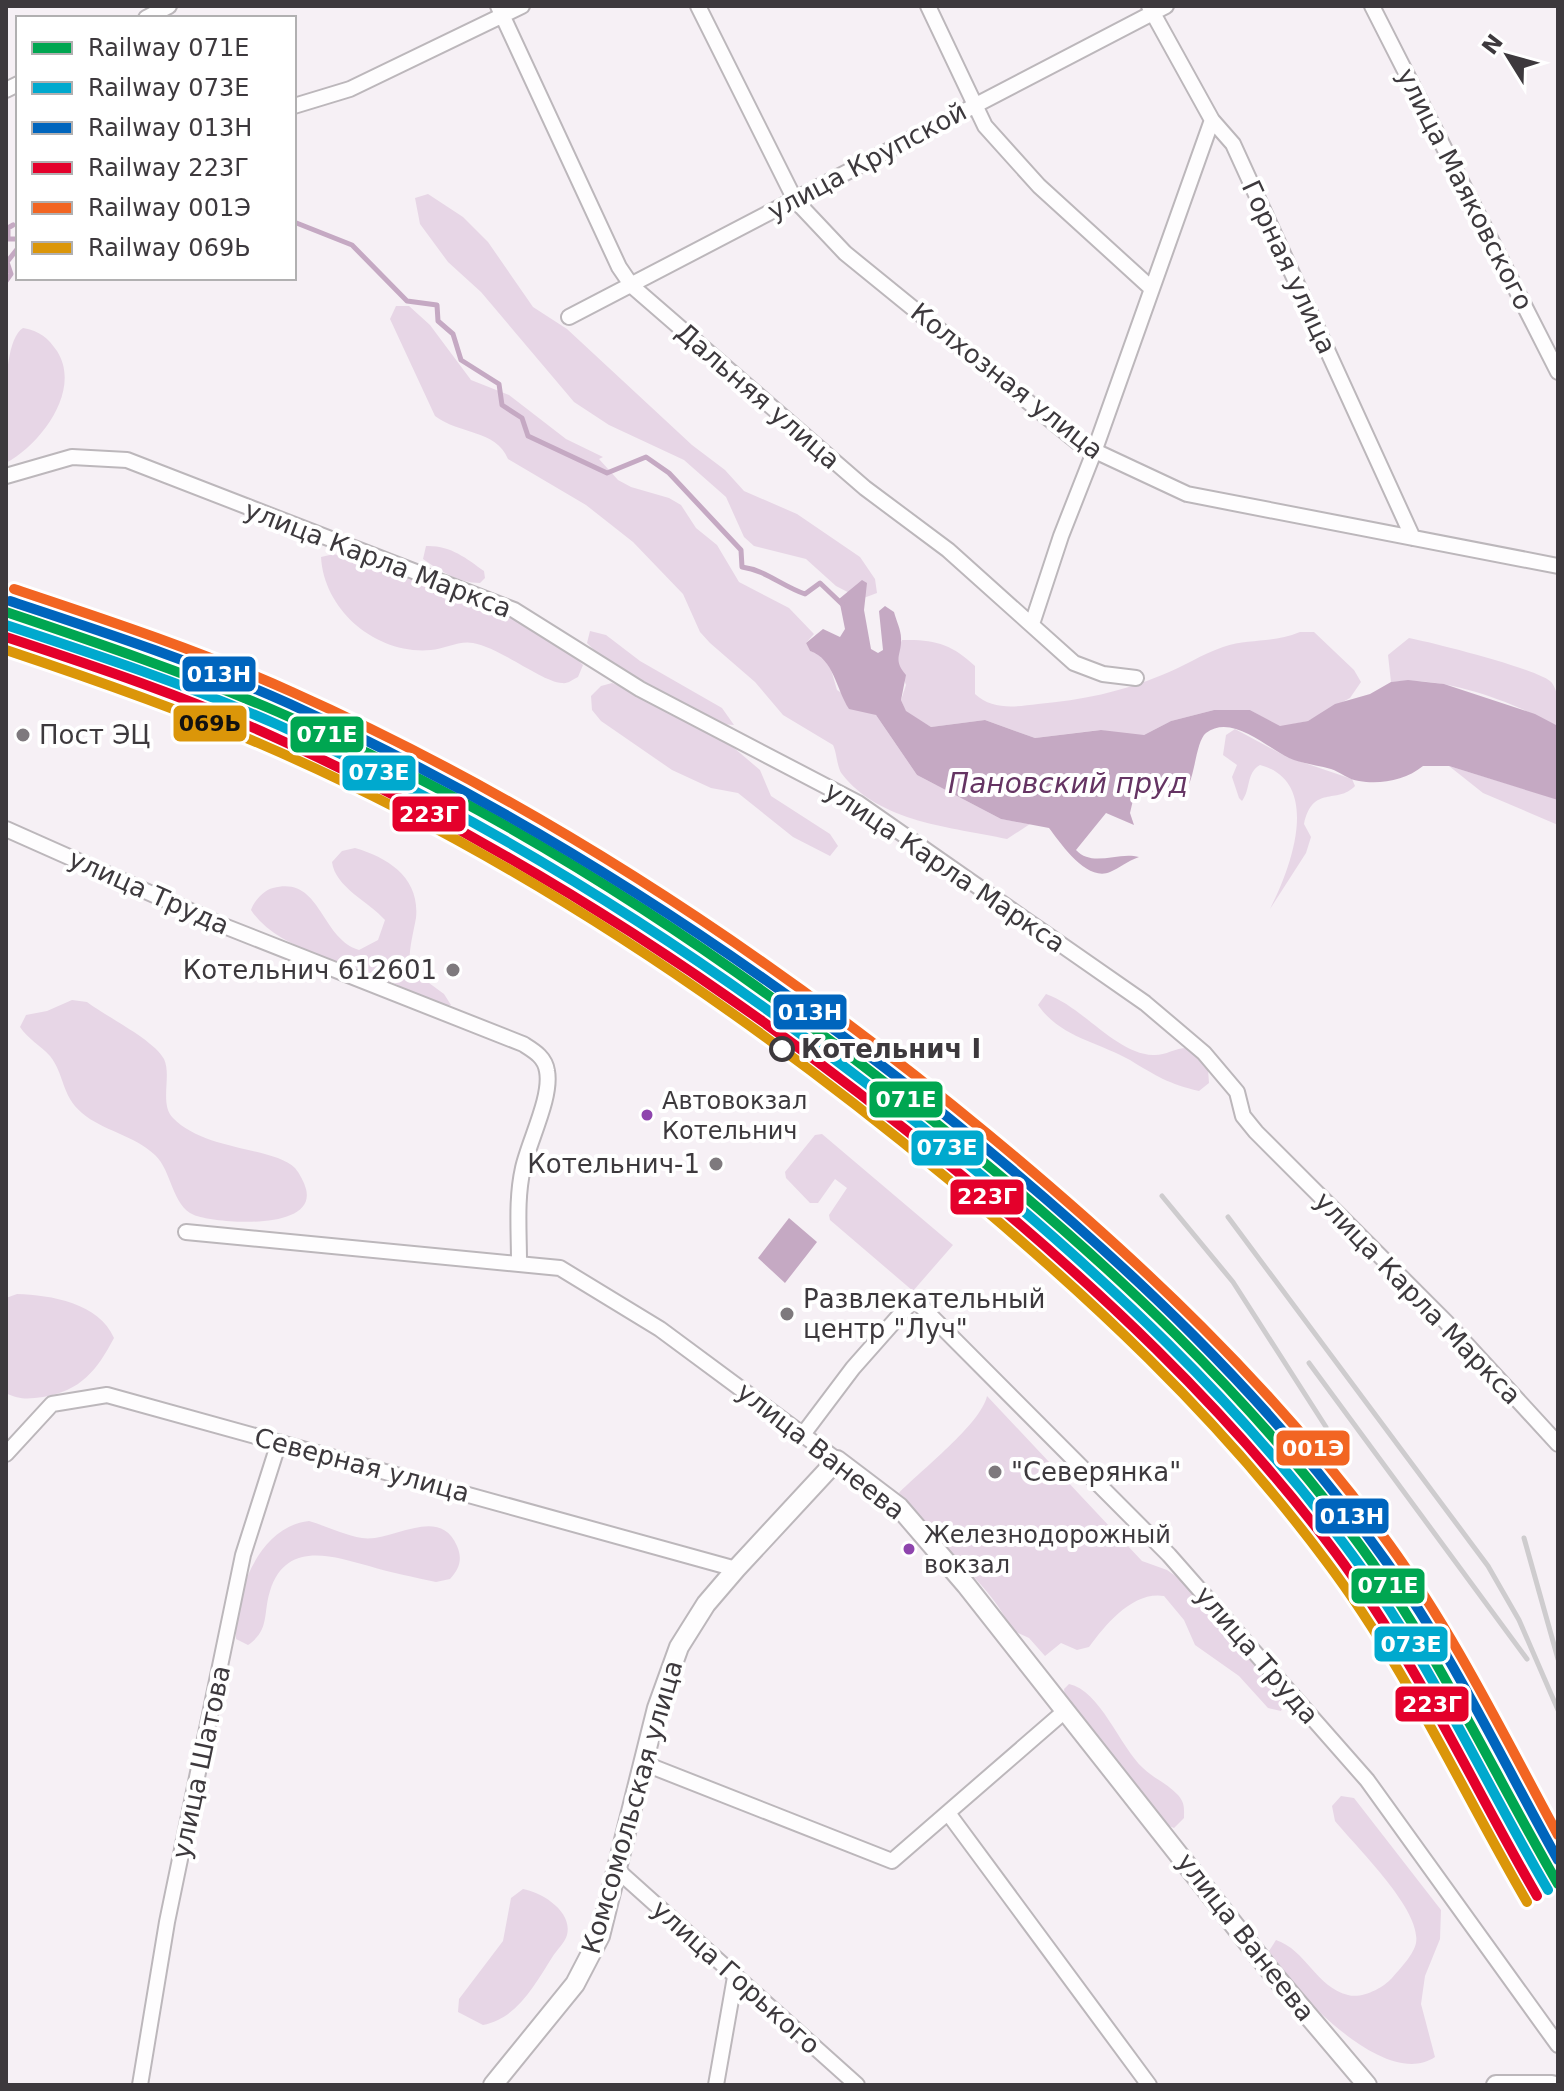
<svg xmlns="http://www.w3.org/2000/svg" width="1564" height="2091" font-family="'DejaVu Sans',sans-serif">
	<rect width="100%" height="100%" fill="#f6f0f5"/>
	<path fill="#e7d6e6" d="M428,194L463,217L488,242L533,307L567,329L692,445L725,470L744,491L797,514L860,557L875,579L877,593L861,599L836,586L806,559L754,546L744,537L726,497L684,460L609,425L574,402L481,292L448,262L420,224L415,198Z
		M396,306H409L430,325L471,380L509,395L566,439L603,457L599,459L618,480L631,487L669,498L681,505L696,528L717,545L739,582L789,608L814,634L806,643L810,651L821,655L830,666L837,690L876,715L917,775L1001,819L1030,824L1007,839C952,827 880,823 842,774C837,768 837,753 833,745L783,715L755,682L710,643L700,632L683,594L633,542L586,505L508,459C495,429 460,435 435,416L390,319Z
		M23,328C40,331 48,338 57,351C82,390 41,444 6,463C6,433 0,342 23,328Z
		M426,546C450,545 466,558 484,571L485,578L480,583C459,583 440,571 423,559Z
		M334,554C419,581 518,597 583,665L578,677C572,680 568,684 562,683C542,682 501,648 473,643C460,640 444,649 431,650C377,655 324,611 321,557Z
		M590,631L606,635L640,661L722,708L734,725L721,724L602,658L587,643Z
		M1300,632H1314L1354,670L1361,682L1350,698L1308,721L1280,727L1250,710H1214L1171,721L1144,735L1132,736L1100,730L1035,738L985,720L931,727L906,712L901,700L906,685L895,655L902,640C934,639 952,644 975,666V694C992,710 1015,707 1038,704C1082,700 1121,692 1162,675C1183,667 1202,654 1223,647C1250,638 1270,644 1300,632Z
		M1409,638C1430,642 1543,670 1552,683C1560,694 1558,712 1558,726C1509,701 1446,676 1391,682L1388,655Z
		M612,683L677,709L727,742L760,770L771,796L830,834L838,846L830,856L793,837L738,793L711,788L672,770L601,721L592,710L591,696L601,686Z
		M1235,729L1287,757L1352,779L1355,786C1337,805 1313,784 1304,824L1311,837L1306,853L1270,909C1291,868 1323,782 1260,765C1246,773 1251,789 1242,801L1239,798L1232,777L1237,765L1223,755L1226,735Z
		M1449,766L1557,799L1558,825L1483,793Z
		M355,848C389,858 420,878 416,918C413,935 408,951 410,969L444,994L451,1005C431,1013 411,991 394,983C353,964 276,950 251,910C254,901 264,890 273,888C321,875 320,938 359,950L378,940L385,920C369,902 335,887 332,862L342,851Z
		M1046,994C1082,1006 1116,1054 1153,1055C1165,1056 1176,1047 1189,1048L1208,1069L1209,1083L1199,1091C1169,1084 1156,1076 1130,1060C1098,1042 1060,1037 1038,1005Z
		M72,1000L87,1002C107,1017 154,1040 164,1059C172,1076 159,1104 173,1118C205,1151 273,1147 295,1168C300,1174 304,1182 306,1189C317,1231 217,1224 194,1215C172,1206 172,1171 155,1155C134,1135 103,1131 82,1113C61,1095 65,1075 50,1056C40,1045 28,1039 20,1027L26,1015L47,1011Z
		M822,1134L953,1245L913,1291L830,1220L829,1215L847,1188L835,1179L818,1203H810L786,1178L785,1172L815,1135Z
		M17,1294C51,1295 99,1303 114,1338C97,1370 81,1391 43,1397C29,1399 19,1400 6,1393V1298Z
		M987,1396L1142,1561L1167,1570L1190,1586L1287,1698L1281,1711L1268,1708L1239,1676L1195,1645L1184,1620L1164,1596C1133,1591 1106,1624 1089,1647L1077,1650L1061,1643L1045,1656L1029,1638L1012,1630C995,1595 967,1569 939,1543C927,1531 911,1507 899,1493C920,1471 981,1424 987,1396Z
		M309,1521C326,1526 344,1535 362,1538C392,1543 439,1504 457,1546C463,1560 459,1569 450,1579L436,1582C414,1577 391,1573 369,1566C332,1556 286,1540 270,1591C263,1613 270,1630 248,1645L236,1639C233,1595 259,1526 309,1521Z
		M1069,1684C1100,1690 1120,1747 1143,1768C1153,1778 1168,1784 1178,1795C1185,1803 1184,1808 1184,1818L1174,1828L1162,1823L1065,1697L1064,1689Z
		M1341,1796L1354,1798L1441,1910L1440,1939L1425,1976L1421,2004L1435,2057C1385,2091 1293,1991 1269,1951L1276,1940C1306,1950 1316,1987 1348,1995C1362,1999 1383,1988 1392,1978C1400,1969 1414,1954 1416,1943C1422,1910 1356,1847 1335,1821L1332,1806Z
		M523,1889C541,1892 573,1911 567,1935C565,1942 557,1950 553,1956C535,1984 518,2018 483,2025L458,2012L459,1999L503,1941L511,1898Z"/>
	<path fill="#c5a9c3" d="M862,580L867,583L864,610L871,649L878,653L883,650L879,611L885,606L894,612C896,620 901,630 901,638C902,655 892,659 906,675L901,700L906,711L931,727L985,720L1035,738L1101,730L1144,735L1171,721L1214,710H1250L1280,726L1308,721L1335,704L1370,694L1391,682L1408,680L1444,684L1535,714L1558,726V800L1449,766H1423C1406,780 1380,785 1359,781C1349,780 1340,772 1331,769C1317,765 1303,764 1289,758C1267,748 1232,713 1206,733C1197,740 1195,771 1189,784L1142,794L1133,800L1130,813L1134,825L1106,813L1076,850C1093,868 1118,851 1139,857C1127,861 1120,868 1110,872C1087,882 1061,844 1049,828L1001,819L917,775L876,715L849,709C836,689 834,659 810,651L806,643L823,629L840,637L845,629L839,599Z
		M789,1218L817,1242L785,1283L758,1258Z"/>
	<g fill="none" stroke-linecap="round" stroke-linejoin="round">
		<path stroke="#c5a9c3" stroke-width="5" d="M294,222L352,245L407,301L437,305L438,321L453,334L461,360L499,384L502,405L522,418L528,436L607,473L646,457L669,473L741,550L742,567C765,570 782,586 805,594L820,583L842,604
			M13,225L8,228V239H18
			M6,281L11,274L7,262L18,248"/>
		<defs>
			<path id="minor" d="M498,6L619,267L632,286L865,488L948,550L1074,663L1103,674L1136,678
				M698,6L795,200L845,253L1080,444L1187,494L1558,566
				M928,6L985,126L1039,186L1151,288
				M1149,6L1212,120L1233,144L1413,538
				M1372,6L1558,372
				M146,18L169,6
				M6,90L18,84
				M294,106L350,89L522,6
				M569,317L1166,6
				M6,476L72,457L127,460L514,610L640,689L858,803L1145,1003L1204,1053L1237,1092L1243,1116L1256,1132L1446,1322L1558,1444
				M1032,624L1061,536L1094,452L1212,120
				M6,829L224,926L523,1044C534,1051 545,1057 547,1071C552,1097 529,1141 523,1168C516,1199 519,1230 519,1262
				M186,1232L560,1268L660,1329L837,1460
				M804,1433L853,1368L914,1299L1169,1555L1367,1780L1558,2045
				M6,1454L52,1404L107,1395L736,1569
				M643,1763L892,1861L1066,1710
				M948,1813L1149,2085
				M615,1868L857,2085
				M140,2085L167,1922L243,1555L279,1442
				M716,2085L735,1977"/>
			<path id="tertiary" d="M493,2085L575,1984L600,1936L657,1708L679,1647L706,1604L736,1569L837,1460L899,1507L966,1585L1268,1968L1367,2085
				M1496,2085H1552"/>
		</defs>
		<use href="#minor" stroke="#bcb7bb" stroke-width="18"/>
		<use href="#tertiary" stroke="#bcb7bb" stroke-width="22"/>
		<use href="#minor" stroke="#fefdfe" stroke-width="14"/>
		<use href="#tertiary" stroke="#fefdfe" stroke-width="18"/>
		<path stroke="#ceccce" stroke-width="5" d="M1162,1196L1233,1282L1326,1427
			M1228,1217L1488,1566L1519,1620L1558,1710
			M1309,1363L1527,1659
			M1524,1538L1558,1659"/>
		<defs>
			<path id="rail-1" d="M6,612C98,643 189,674 278,712C532,821 763,980 975,1155C1114,1269 1245,1392 1353,1536C1435,1645 1490,1767 1558,1884"/>
			<path id="rail-2" d="M6,625C97,655 188,685 276,724C528,836 757,991 969,1165C1106,1279 1237,1401 1344,1544C1426,1652 1480,1774 1548,1890"/>
			<path id="rail-3" d="M10,601C104,632 199,663 290,704C541,819 769,970 982,1145C1128,1266 1266,1395 1377,1549C1449,1646 1499,1755 1558,1860"/>
			<path id="rail-4" d="M6,637C97,667 187,697 274,737C521,849 746,997 954,1169C1094,1284 1226,1407 1335,1552C1416,1660 1470,1780 1537,1896"/>
			<path id="rail-5" d="M14,589C107,620 201,651 292,692C545,805 776,959 989,1135C1136,1257 1276,1388 1389,1544C1455,1635 1504,1736 1558,1835"/>
			<path id="rail-6" d="M6,650C93,679 179,709 263,745C512,852 740,1007 948,1179C1087,1294 1218,1416 1326,1561C1406,1667 1460,1787 1527,1902"/>
		</defs>
		<use href="#rail-1" stroke="#fff" stroke-width="16"/>
		<use href="#rail-2" stroke="#fff" stroke-width="16"/>
		<use href="#rail-3" stroke="#fff" stroke-width="16"/>
		<use href="#rail-4" stroke="#fff" stroke-width="16"/>
		<use href="#rail-5" stroke="#fff" stroke-width="16"/>
		<use href="#rail-6" stroke="#fff" stroke-width="16"/>
		<use href="#rail-1" stroke="#00a651" stroke-width="10"/>
		<use href="#rail-2" stroke="#00a9ce" stroke-width="10"/>
		<use href="#rail-3" stroke="#0065bd" stroke-width="10"/>
		<use href="#rail-4" stroke="#e4002b" stroke-width="10"/>
		<use href="#rail-5" stroke="#f26522" stroke-width="10"/>
		<use href="#rail-6" stroke="#db9609" stroke-width="10"/>
	</g>
	<g fill="#7e797d" stroke="#fff" stroke-width="3">
		<circle cx="23" cy="735" r="8"/>
		<circle cx="453" cy="970" r="8"/>
		<circle cx="716" cy="1164" r="8"/>
		<circle cx="787" cy="1314" r="8"/>
		<circle cx="995" cy="1472" r="8"/>
	</g>
	<circle fill="#fff" stroke="#3d393d" stroke-width="4" cx="782" cy="1049" r="11"/>
	<g fill="#8e44ad" stroke="#fff" stroke-width="3">
		<circle cx="647" cy="1115" r="7"/>
		<circle cx="909" cy="1549" r="7"/>
	</g>
	<g text-anchor="middle" dominant-baseline="central" stroke-width="8" stroke-linejoin="round" paint-order="stroke">
		<g font-size="24" fill="#3d393d" stroke="#fff" text-anchor="start">
			<text x="662" y="1101">Автовокзал<tspan x="662" dy="30">Котельнич</tspan></text>
			<text x="924" y="1535">Железнодорожный<tspan x="924" dy="30">вокзал</tspan></text>
		</g>
		<g font-size="26" fill="#3d393d" stroke="#fff">
			<text transform="translate(867 161) rotate(-28)">улица Крупской</text>
			<text transform="translate(1465 189) rotate(63)">улица Маяковского</text>
			<text transform="translate(1289 267) rotate(65)">Горная улица</text>
			<text transform="translate(1007 381) rotate(38)">Колхозная улица</text>
			<text transform="translate(758 396) rotate(41)">Дальняя улица</text>
			<text transform="translate(378 559) rotate(21)">улица Карла Маркса</text>
			<text transform="translate(945 867) rotate(34)">улица Карла Маркса</text>
			<text transform="translate(149 892) rotate(24)">улица Труда</text>
			<text transform="translate(1418 1298) rotate(46)">улица Карла Маркса</text>
			<text transform="translate(821 1451) rotate(38)">улица Ванеева</text>
			<text transform="translate(362 1465) rotate(15)">Северная улица</text>
			<text transform="translate(1257 1655) rotate(49)">улица Труда</text>
			<text transform="translate(201 1762) rotate(-78)">улица Шатова</text>
			<text transform="translate(632 1807) rotate(-74)">Комсомольская улица</text>
			<text transform="translate(1246 1937) rotate(52)">улица Ванеева</text>
			<text transform="translate(736 1977) rotate(42)">улица Горького</text>
		</g>
		<g font-size="26" fill="#3d393d" stroke="#fff" text-anchor="start">
			<text x="39" y="735">Пост ЭЦ</text>
			<text x="437" y="970" text-anchor="end">Котельнич 612601</text>
			<text x="700" y="1164" text-anchor="end">Котельнич-1</text>
			<text x="803" y="1299">Развлекательный<tspan x="803" dy="30">центр "Луч"</tspan></text>
			<text x="1011" y="1472">"Северянка"</text>
		</g>
		<g font-size="26" font-weight="bold" fill="#3d393d" stroke="#fff" text-anchor="start">
			<text x="801" y="1049">Котельнич I</text>
		</g>
		<g font-size="28" font-style="italic" fill="#653463" stroke="#fff">
			<text x="1068" y="783">Пановский пруд</text>
		</g>
	</g>
	<g stroke="#fff" stroke-width="3">
		<rect x="181" y="655" width="76" height="38" rx="8" fill="#0065bd"/>
		<rect x="172" y="704" width="76" height="39" rx="8" fill="#db9609"/>
		<rect x="289" y="715" width="76" height="39" rx="8" fill="#00a651"/>
		<rect x="341" y="754" width="76" height="38" rx="8" fill="#00a9ce"/>
		<rect x="391" y="795" width="76" height="38" rx="8" fill="#e4002b"/>
		<rect x="772" y="993" width="76" height="38" rx="8" fill="#0065bd"/>
		<rect x="868" y="1080" width="76" height="39" rx="8" fill="#00a651"/>
		<rect x="910" y="1129" width="75" height="38" rx="8" fill="#00a9ce"/>
		<rect x="949" y="1178" width="76" height="38" rx="8" fill="#e4002b"/>
		<rect x="1275" y="1429" width="76" height="38" rx="8" fill="#f26522"/>
		<rect x="1314" y="1497" width="76" height="38" rx="8" fill="#0065bd"/>
		<rect x="1350" y="1567" width="76" height="38" rx="8" fill="#00a651"/>
		<rect x="1373" y="1625" width="76" height="38" rx="8" fill="#00a9ce"/>
		<rect x="1394" y="1685" width="76" height="38" rx="8" fill="#e4002b"/>
	</g>
	<g font-size="22" text-anchor="middle" font-weight="bold" fill="#fff">
		<text x="219" y="682">013Н</text>
		<text x="327" y="742">071Е</text>
		<text x="379" y="780">073Е</text>
		<text x="429" y="822">223Г</text>
		<text x="810" y="1020">013Н</text>
		<text x="906" y="1107">071Е</text>
		<text x="947" y="1155">073Е</text>
		<text x="987" y="1204">223Г</text>
		<text x="1313" y="1456">001Э</text>
		<text x="1352" y="1524">013Н</text>
		<text x="1388" y="1593">071Е</text>
		<text x="1411" y="1652">073Е</text>
		<text x="1432" y="1712">223Г</text>
	</g>
	<g font-size="22" text-anchor="middle" font-weight="bold" fill="#111">
		<text x="210" y="731">069Ь</text>
	</g>
	<rect width="1564" height="2091" fill="none" stroke="#3d393d" stroke-width="16"/>
	<rect x="16" y="16" width="280" height="264" fill="#ffffff" stroke="#b1b0b1" stroke-width="2"/>
	<rect x="32" y="42" width="40" height="12" fill="#00a651" stroke="#b1b0b1" stroke-width="2"/>
	<text x="88" y="56" font-size="24" fill="#3d393d">Railway 071Е</text>
	<rect x="32" y="82" width="40" height="12" fill="#00a9ce" stroke="#b1b0b1" stroke-width="2"/>
	<text x="88" y="96" font-size="24" fill="#3d393d">Railway 073Е</text>
	<rect x="32" y="122" width="40" height="12" fill="#0065bd" stroke="#b1b0b1" stroke-width="2"/>
	<text x="88" y="136" font-size="24" fill="#3d393d">Railway 013Н</text>
	<rect x="32" y="162" width="40" height="12" fill="#e4002b" stroke="#b1b0b1" stroke-width="2"/>
	<text x="88" y="176" font-size="24" fill="#3d393d">Railway 223Г</text>
	<rect x="32" y="202" width="40" height="12" fill="#f26522" stroke="#b1b0b1" stroke-width="2"/>
	<text x="88" y="216" font-size="24" fill="#3d393d">Railway 001Э</text>
	<rect x="32" y="242" width="40" height="12" fill="#db9609" stroke="#b1b0b1" stroke-width="2"/>
	<text x="88" y="256" font-size="24" fill="#3d393d">Railway 069Ь</text>
	<g transform="translate(1508 56) rotate(307)" stroke="#ffffff" stroke-width="6" paint-order="stroke">
	<path d="M0-6L14 30L0 20L-14 30Z" fill="#3d393d"/>
	<text y="-12" font-size="22" font-weight="bold" text-anchor="middle" fill="#3d393d">N</text>
	</g>
</svg>
